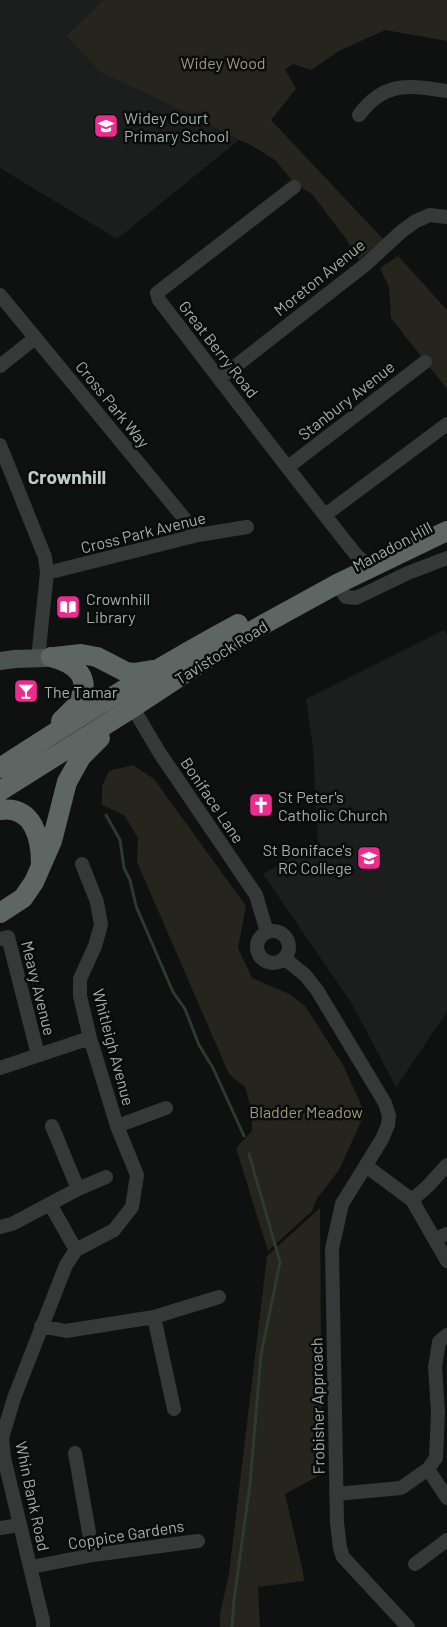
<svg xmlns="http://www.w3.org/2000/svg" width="447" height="1627" font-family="Barlow,sans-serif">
	<rect width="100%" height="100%" fill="#0f1110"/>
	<path fill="#1b1e1d" d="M0,0H103L66,36L100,72L185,112L239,140L117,239L0,168Z
		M444,630L447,635V1012L396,1087L352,1004L263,874L318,842L313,749L306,699Z"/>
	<path fill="#25251e" d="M103,0H447V41L385,30L339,51L311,70L293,64L285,69L296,89L271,120L383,239L359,260L346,239L312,194L295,184L275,160L249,144L239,140L185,112L100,72L66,36Z
		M398,256L447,310V389L391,318L389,287L380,268Z
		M133,765L154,779L246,906L238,948L252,978L289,994L305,1006L343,1065L365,1113L339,1170L316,1200L312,1211L268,1251L236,1148L252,1131V1112L245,1087L229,1074L137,862L138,838L124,815L102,805V786L109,771Z
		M320,1208L322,1474L285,1494L303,1572L304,1581L258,1587L260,1627H220V1614L229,1574L267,1256Z"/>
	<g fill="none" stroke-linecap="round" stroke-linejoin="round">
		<path stroke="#2b3b30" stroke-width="3" d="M106,815L120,840L124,868L130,880L136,906L173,992L185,1009L199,1045L213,1068L244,1136
			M232,1627L234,1600L250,1484L261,1355L280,1262L249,1154"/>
		<path stroke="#353a39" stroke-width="14" d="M359,115C384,81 409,85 447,91
			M294,187L157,293L159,300C225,386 290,472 357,556L363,561
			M0,295L198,535
			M0,366L35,338
			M219,379L365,265L402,231L416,221L430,215L447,217
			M0,445L45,557L47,573L38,658
			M288,467L425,362
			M325,515L447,424
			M47,573L198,535L247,527
			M337,584L346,597L356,598L408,573L447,558
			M129,701L159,752L256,895L267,932
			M257 947a16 16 0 1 1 32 0a16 16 0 1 1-32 0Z
			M0,939L8,937L38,1055
			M284,958L305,975L317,990L385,1103L389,1116L388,1125L382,1139L342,1204L332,1249L337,1523L340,1548L343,1557L408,1627
			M0,1068L90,1038
			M52,1126L78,1189
			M117,1126L166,1108
			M366,1166L412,1200L447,1261
			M412,1200L428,1186L447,1165
			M50,1204L76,1250
			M0,1227L12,1224L78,1189L106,1177
			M435,1239L447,1234
			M154,1317L174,1409
			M41,1326L66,1331L154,1317L219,1297
			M75,1453L93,1555
			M428,1469L447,1498
			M336,1494L401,1488L428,1469L436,1458L438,1412L435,1367L439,1342L447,1335
			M0,1528L20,1525
			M415,1564L447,1540
			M31,1567L93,1555L198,1541
			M43,1627V1621L4,1458L2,1438L14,1398L66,1265L76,1250L114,1230L132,1207L137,1175L117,1126L90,1038L80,996V979L95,946L101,925L97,902L82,864"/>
		<path stroke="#4c5451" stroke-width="18" d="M0,661L15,659L46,658"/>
		<path stroke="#5d6662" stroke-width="20" d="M51,657C75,663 94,678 77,704C73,710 66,715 61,721
			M55,657L81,654L97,657L126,672L134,673L152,670
			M0,768C78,717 156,668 238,624
			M0,791L132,708L237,639L337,584L447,531
			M0,810C33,805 41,838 41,864
			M0,913L23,898L34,882L52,841L67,782L81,757L100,738"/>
	</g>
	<defs>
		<symbol id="school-square" viewBox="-11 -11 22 22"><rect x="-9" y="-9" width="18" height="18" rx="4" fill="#ed2b8f" stroke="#0a0c0b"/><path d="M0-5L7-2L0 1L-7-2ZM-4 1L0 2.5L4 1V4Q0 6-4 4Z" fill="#fff"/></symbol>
		<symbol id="library-square" viewBox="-11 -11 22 22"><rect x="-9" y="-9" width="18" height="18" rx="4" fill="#ed2b8f" stroke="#0a0c0b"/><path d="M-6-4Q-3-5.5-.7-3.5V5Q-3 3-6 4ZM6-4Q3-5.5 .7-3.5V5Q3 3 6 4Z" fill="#fff"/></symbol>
		<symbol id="bar-square" viewBox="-11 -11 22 22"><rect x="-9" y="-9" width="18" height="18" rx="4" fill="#ed2b8f" stroke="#0a0c0b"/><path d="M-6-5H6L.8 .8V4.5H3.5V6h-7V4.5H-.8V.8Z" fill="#fff"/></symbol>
		<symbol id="church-square" viewBox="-11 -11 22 22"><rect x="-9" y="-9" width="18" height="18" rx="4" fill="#ed2b8f" stroke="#0a0c0b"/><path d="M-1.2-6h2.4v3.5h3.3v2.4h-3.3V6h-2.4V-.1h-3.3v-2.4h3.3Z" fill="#fff"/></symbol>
	</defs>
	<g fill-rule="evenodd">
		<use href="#school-square" x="92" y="112" width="28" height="28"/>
		<use href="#library-square" x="54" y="593" width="28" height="28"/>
		<use href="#bar-square" x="12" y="677" width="28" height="28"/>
		<use href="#church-square" x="247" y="791" width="28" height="28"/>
		<use href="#school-square" x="355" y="844" width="28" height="28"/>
	</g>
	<g text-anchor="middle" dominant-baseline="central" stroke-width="5" stroke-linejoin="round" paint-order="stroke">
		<g font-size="16" fill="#9c9878" stroke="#0a0c0b">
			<text x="223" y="62">Widey Wood</text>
			<text x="306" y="1111">Bladder Meadow</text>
		</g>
		<g font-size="16" fill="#a1b1a9" stroke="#0a0c0b" text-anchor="start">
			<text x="124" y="117">Widey Court<tspan x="124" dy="18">Primary School</tspan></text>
			<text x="86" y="598">Crownhill<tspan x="86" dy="18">Library</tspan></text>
			<text x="44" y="691">The Tamar</text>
			<text x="278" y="796">St Peter's<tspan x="278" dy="18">Catholic Church</tspan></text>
			<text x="352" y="849" text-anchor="end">St Boniface's<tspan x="352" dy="18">RC College</tspan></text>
		</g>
		<g font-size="16" fill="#a1b1a9" stroke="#0a0c0b">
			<text transform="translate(319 277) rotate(-39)">Moreton Avenue</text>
			<text transform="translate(219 349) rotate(52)">Great Berry Road</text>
			<text transform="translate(346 400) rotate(-38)">Stanbury Avenue</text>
			<text transform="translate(113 404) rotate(51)">Cross Park Way</text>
			<text transform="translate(143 532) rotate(-14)">Cross Park Avenue</text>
			<text transform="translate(392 546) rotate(-28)">Manadon Hill</text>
			<text transform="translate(221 652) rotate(-32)">Tavistock Road</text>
			<text transform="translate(213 800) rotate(56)">Boniface Lane</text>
			<text transform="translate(39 988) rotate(76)">Meavy Avenue</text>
			<text transform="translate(114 1047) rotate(75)">Whitleigh Avenue</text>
			<text transform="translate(317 1406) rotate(-91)">Frobisher Approach</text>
			<text transform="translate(33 1496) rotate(78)">Whin Bank Road</text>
			<text transform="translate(126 1534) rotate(-9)">Coppice Gardens</text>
		</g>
		<g font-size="19" font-weight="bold" fill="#c1cdc8" stroke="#0a0c0b">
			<text x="67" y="476">Crownhill</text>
		</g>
	</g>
</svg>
